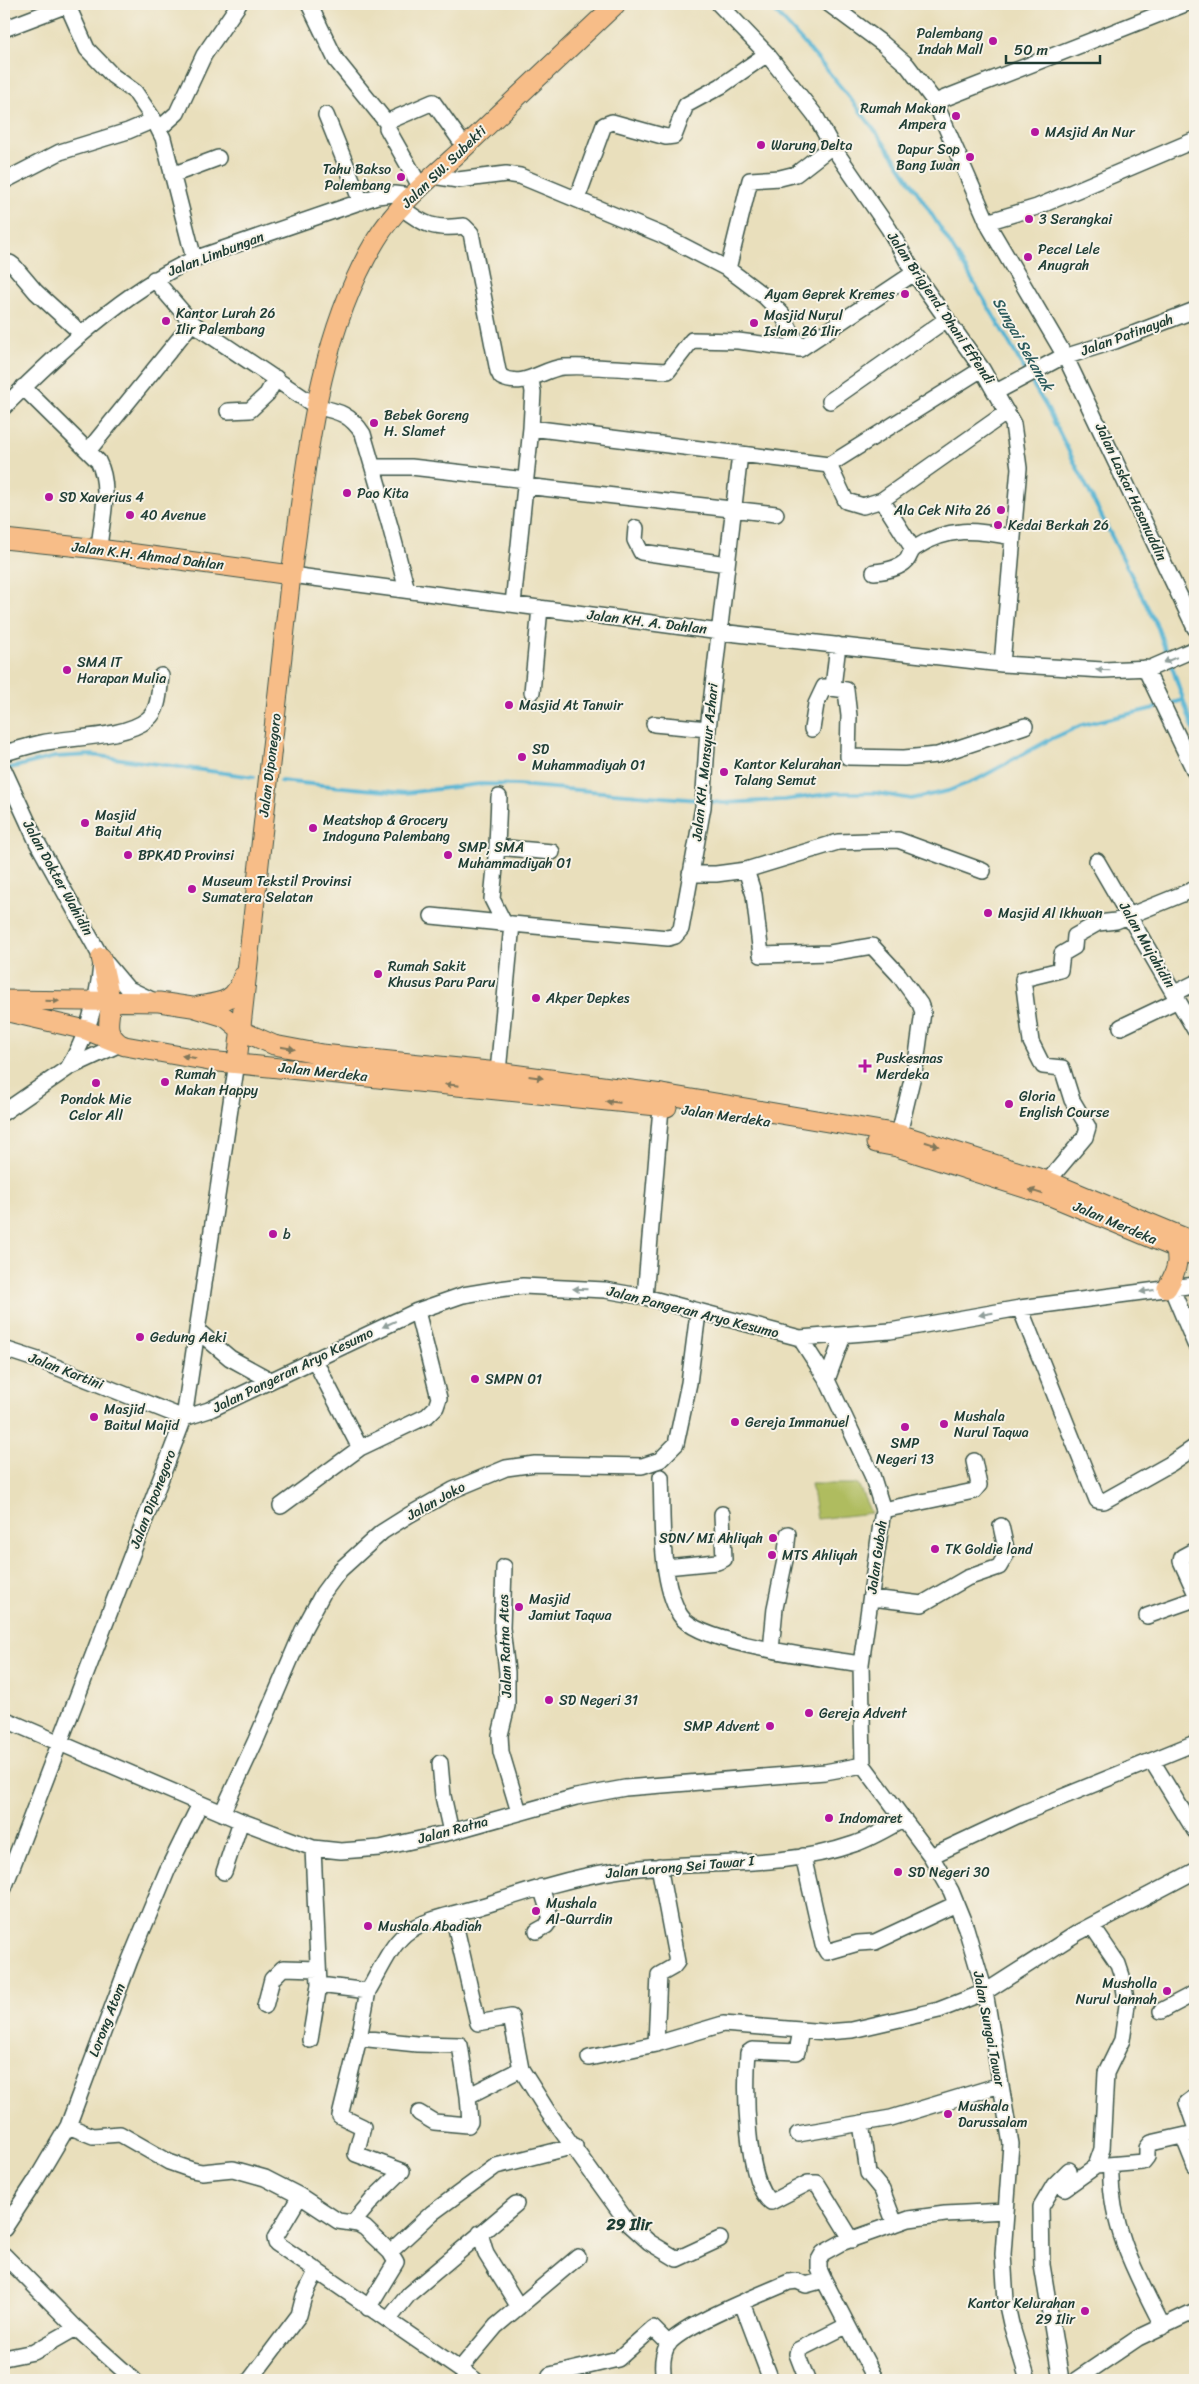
<svg xmlns="http://www.w3.org/2000/svg" width="1199" height="2384" font-family="Sriracha,sans-serif">
	<rect width="100%" height="100%" fill="#f7f3e8"/>
	<filter id="ink" filterUnits="userSpaceOnUse"><feTurbulence type="fractalNoise" baseFrequency=".02" numOctaves="2"/><feDisplacementMap in="SourceGraphic" scale="10" xChannelSelector="R" yChannelSelector="G"/><feConvolveMatrix kernelMatrix="1 2 1 2 8 2 1 2 1" color-interpolation-filters="sRGB"/></filter>
	<filter id="wash" filterUnits="userSpaceOnUse"><feTurbulence type="fractalNoise" baseFrequency=".0096" numOctaves="4" result="noise"/><feDisplacementMap in="SourceGraphic" scale="20" xChannelSelector="R" yChannelSelector="G"/><feGaussianBlur stdDeviation="1.12" result="paint"/><feColorMatrix in="noise" values="0 0 0 0 0 0 0 0 0 0 0 0 0 0 0 0 0 1.4 0 .05"/><feComposite in="paint" operator="in"/></filter>
	<g filter="url(#wash)">
		<rect width="100%" height="100%" fill="#e9dfbc"/>
		<path fill="#afbc5e" stroke="#677c49" d="M811,1484H858L871,1513L817,1519Z"/>
		<g fill="none" stroke-linecap="round" stroke-linejoin="round">
			<path stroke="#55b4d3" stroke-width="4" d="M768,4C820,59 869,118 910,181C951,243 989,307 1026,372
				M1029,378L1047,408L1158,628L1168,658
				M1171,664L1195,734
				M1166,705L1183,700
				M6,769L55,757L91,755L254,777
				M280,781L405,793L480,784L517,785L699,800
				M706,801L724,803L784,800L835,793H876L911,799L948,791L978,779L1049,740L1082,725L1159,707"/>
		</g>
	</g>
	<g filter="url(#ink)">
		<g fill="none" stroke-linecap="round" stroke-linejoin="round">
			<defs>
				<path id="minor" d="M67,4L87,49L113,76L135,92L154,120L163,138L194,259
					M309,4L336,60L387,123
					M719,4L767,54L815,115L832,146L889,229L914,273L982,369L1013,424L1019,468L1002,664
					M829,4L883,44L907,65L935,102
					M1185,4L935,102L990,228L1065,356L1195,628
					M4,29L67,5
					M326,115L361,202
					M159,129L177,113L204,55L239,4
					M172,175L218,158
					M433,176L458,180L506,174L520,176L662,235L728,269L764,296L782,314L800,349
					M4,181L60,152L128,131L154,120
					M420,186L387,128L389,121L433,102L465,147
					M577,199L604,125L612,122L666,137L674,136L686,105L721,86L767,54
					M401,207C423,225 435,230 464,226L471,233L498,371L501,377C524,389 542,369 563,367C593,365 636,370 668,371L692,340L738,341L800,349L914,273
					M987,222L1037,207L1195,140
					M4,264L10,263L14,266L36,292L82,334
					M728,269L750,180L780,178L796,174L832,146
					M154,279L192,323L317,407C339,411 351,415 363,434L390,526L407,590
					M23,387L98,461C112,487 101,520 99,549
					M996,392L1058,359L1115,341L1195,310
					M830,401L947,319
					M4,407C57,354 125,290 194,259L377,196L394,194L411,196
					M228,411L250,410L267,394L276,378
					M531,428L829,465L982,369
					M88,451L192,323
					M829,465L846,501L863,506L882,500
					M373,467H411L526,480
					M525,486L776,514
					M636,528L635,540L641,552L727,564
					M913,549L882,500L1007,412
					M874,572C885,571 899,569 907,560C910,556 910,551 915,548C949,526 975,530 1012,537
					M291,575L720,632L1002,664L1103,670L1151,668L1195,649
					M513,604L531,428L533,392L531,380
					M1145,668L1195,772
					M833,687L838,645
					M532,692L540,608
					M654,724L708,729
					M812,729L816,704L824,687L846,690L849,716L848,757L904,758L937,755L1025,726
					M4,753C16,750 28,746 41,743C70,737 126,738 148,719C160,709 159,689 161,676
					M4,770L37,842L101,957L127,988L150,999
					M499,797L497,847L492,899L504,923
					M497,847L552,852
					M1097,861L1195,1030
					M746,870L754,895L761,955L830,953L872,946L899,975L920,1004L923,1012L916,1063L899,1134
					M690,874H716L746,870L838,842L898,840L983,871
					M432,916L511,924
					M1175,993L1195,983
					M1121,1027L1178,1000
					M68,1068C86,1039 98,1000 101,965
					M498,1072L512,924L668,938L675,936L681,929L703,807L708,729L740,454
					M4,1112L68,1068L120,1044
					M1048,1181L1085,1137L1088,1127L1072,1100L1062,1068L1043,1066L1031,1042L1023,979L1060,970L1062,954L1074,947L1075,936L1098,923L1116,921L1195,889
					M1171,1287L1195,1344
					M645,1297L662,1096
					M1020,1308L1097,1500L1104,1501L1170,1464L1195,1447
					M198,1331L230,1358L270,1380
					M800,1338L827,1380L872,1475L883,1510L861,1664L863,1765
					M4,1349L41,1361L184,1418L209,1410L417,1311L463,1295L499,1289L523,1286L605,1290L645,1297L800,1338L890,1331L1020,1308L1195,1285
					M314,1359L360,1448
					M827,1380L843,1336
					M661,1477C663,1517 659,1580 680,1615C698,1645 824,1658 861,1664
					M281,1506L360,1448L427,1416L436,1407L439,1398L417,1311
					M883,1510L974,1491L979,1485L974,1461
					M1195,1550L1182,1557L1181,1561L1195,1592
					M504,1567L502,1628L507,1672V1706L500,1735L501,1752L519,1812
					M666,1567L717,1562L724,1559L722,1514
					M872,1598L922,1604L967,1578L999,1567L1007,1553L1001,1526
					M1147,1616L1195,1599
					M771,1650L775,1608L785,1560L788,1534
					M4,1719L241,1821L313,1848L341,1851L380,1848L451,1832L576,1797L625,1788L825,1772L863,1765
					M1152,1761L1195,1831
					M440,1763L443,1796L451,1832
					M863,1765L931,1856L951,1891L966,1928L985,1992L1011,2144L1003,2254L1006,2301L1011,2324L1028,2380
					M222,1813L256,1740L303,1630L323,1593L340,1570L382,1532L409,1515L453,1490L506,1468L535,1464L642,1466L660,1460L676,1444L689,1383L698,1313
					M313,1848L319,1985L368,1991L359,2038L340,2116L363,2127L356,2154L402,2171L374,2198L353,2223
					M803,1856L823,1945L827,1952L858,1943L875,1942L956,1904
					M931,1856L1023,1813L1195,1743
					M224,1872L241,1821
					M4,1888L184,1418L237,1062
					M453,1915L478,2023L511,2017L521,2069L548,2112L628,2223L649,2242L677,2259L720,2239
					M1092,1926L1118,1964L1122,1976L1127,2005L1122,2040L1106,2073L1102,2149L1096,2166
					M537,1931L546,1926L551,1919L541,1887
					M368,1991C379,1973 389,1948 405,1934C421,1920 458,1913 479,1907C523,1893 568,1878 614,1871C693,1859 777,1871 854,1844C872,1838 888,1828 904,1819
					M265,2006L272,1979L283,1968L318,1969
					M1161,2011L1195,1993
					M801,2030L797,2052L752,2050L748,2053C745,2085 745,2183 771,2202L808,2183H817L852,2240
					M359,2038L417,2044L460,2045L468,2096
					M310,2040L319,1985
					M656,2044L723,2024L826,2032L852,2030L939,2010L985,1992L1079,1932L1195,1871
					M589,2058L656,2044L659,1975L673,1967L677,1962L659,1866
					M1195,2097L1187,2103L1195,2126
					M419,2113L434,2122L468,2125L470,2122L468,2096L521,2069
					M861,2123L868,2173L882,2190L895,2224
					M68,2126L93,2136L120,2134L169,2162L192,2170L202,2172L233,2169L265,2178L300,2196L338,2221L358,2224L365,2228L390,2252L396,2262L368,2308
					M798,2134L891,2118L1000,2085
					M1183,2136L1195,2166
					M1111,2165C1108,2224 1137,2276 1163,2327
					M1057,2182L1065,2188L1096,2166L1143,2162L1147,2157V2148L1151,2143L1195,2133
					M300,2196L275,2238L276,2243L475,2380
					M4,2229L36,2180L68,2126L130,1960L167,1871L200,1804
					M480,2233L486,2254L519,2307
					M390,2252L432,2213L496,2166L575,2146
					M4,2255L76,2328L134,2380
					M824,2280L876,2380
					M742,2303L771,2380
					M389,2319L409,2294L516,2204
					M4,2358L34,2352L76,2328
					M460,2369L496,2326L578,2257
					M550,2375L618,2359L653,2328L669,2344
					M250,2380L299,2315L304,2296L317,2270
					M664,2380C662,2369 662,2356 667,2346C679,2326 765,2293 789,2282L797,2281L806,2285L824,2280L819,2269V2260L823,2253L841,2243L909,2219L945,2214L1006,2211
					M807,2380L797,2354L798,2350L846,2326
					M1061,2380L1042,2265L1041,2207L1054,2185L1069,2170
					M1076,2380L1138,2338L1195,2311"/>
				<path id="major" d="M4,539L99,549L291,575
					M101,957C104,971 108,985 110,1000C112,1018 101,1029 120,1044
					M4,1000L159,1002L192,1007L225,1017L242,1031L274,1045L322,1054L498,1072L662,1094L899,1134L1048,1181L1195,1242
					M198,1006C222,1002 235,1002 243,976
					M4,1011L86,1030L125,1046L209,1061L667,1107
					M237,1062L291,575C307,463 316,339 376,240C399,202 434,176 465,147C515,99 566,51 616,4
					M876,1143L897,1147L1053,1197L1195,1256
					M1167,1288C1177,1271 1182,1257 1170,1238"/>
			</defs>
			<use href="#minor" stroke="#3d5548" stroke-width="18"/>
			<use href="#major" stroke="#3d5548" stroke-width="21"/>
			<use href="#minor" stroke="#fff" stroke-width="15"/>
			<use href="#major" stroke="#f7bd88" stroke-width="19"/>
		</g>
		<defs><path id="oneway-solid" d="M-6-.8H1V-3.2L6.5 0L1 3.2V.8H-6Z" transform="scale(1.25)"/></defs>
		<g fill="#8f9e9a">
			<use href="#oneway-solid" transform="translate(1170 660) rotate(157)"/>
			<use href="#oneway-solid" transform="translate(1103 670) rotate(-179)"/>
			<use href="#oneway-solid" transform="translate(580 1289) rotate(-178)"/>
			<use href="#oneway-solid" transform="translate(1147 1291) rotate(172)"/>
			<use href="#oneway-solid" transform="translate(986 1314) rotate(170)"/>
			<use href="#oneway-solid" transform="translate(389 1324) rotate(155)"/>
		</g>
		<g fill="#80775a">
			<use href="#oneway-solid" transform="translate(52 1001) rotate(2)"/>
			<use href="#oneway-solid" transform="translate(288 1048) rotate(10)"/>
			<use href="#oneway-solid" transform="translate(189 1057) rotate(-170)"/>
			<use href="#oneway-solid" transform="translate(536 1077) rotate(8)"/>
			<use href="#oneway-solid" transform="translate(452 1085) rotate(-174)"/>
			<use href="#oneway-solid" transform="translate(613 1102) rotate(-174)"/>
			<use href="#oneway-solid" transform="translate(932 1144) rotate(17)"/>
			<use href="#oneway-solid" transform="translate(1036 1192) rotate(-162)"/>
		</g>
	</g>
	<g fill="#b5179e" stroke="#f7f3e8" stroke-width="2">
		<circle cx="993" cy="41" r="5"/>
		<circle cx="956" cy="116" r="5"/>
		<circle cx="1035" cy="132" r="5"/>
		<circle cx="761" cy="145" r="5"/>
		<circle cx="970" cy="157" r="5"/>
		<circle cx="401" cy="177" r="5"/>
		<circle cx="1029" cy="219" r="5"/>
		<circle cx="1028" cy="257" r="5"/>
		<circle cx="905" cy="294" r="5"/>
		<circle cx="166" cy="321" r="5"/>
		<circle cx="754" cy="323" r="5"/>
		<circle cx="374" cy="423" r="5"/>
		<circle cx="347" cy="493" r="5"/>
		<circle cx="49" cy="497" r="5"/>
		<circle cx="1001" cy="510" r="5"/>
		<circle cx="130" cy="515" r="5"/>
		<circle cx="998" cy="525" r="5"/>
		<circle cx="67" cy="670" r="5"/>
		<circle cx="509" cy="705" r="5"/>
		<circle cx="522" cy="757" r="5"/>
		<circle cx="724" cy="772" r="5"/>
		<circle cx="85" cy="823" r="5"/>
		<circle cx="313" cy="828" r="5"/>
		<circle cx="128" cy="855" r="5"/>
		<circle cx="448" cy="855" r="5"/>
		<circle cx="192" cy="889" r="5"/>
		<circle cx="988" cy="913" r="5"/>
		<circle cx="378" cy="974" r="5"/>
		<circle cx="536" cy="998" r="5"/>
		<path d="M862.5 1058.5h5v5h5v5h-5v5h-5v-5h-5v-5h5z"/>
		<circle cx="165" cy="1082" r="5"/>
		<circle cx="96" cy="1083" r="5"/>
		<circle cx="1009" cy="1104" r="5"/>
		<circle cx="273" cy="1234" r="5"/>
		<circle cx="140" cy="1337" r="5"/>
		<circle cx="475" cy="1379" r="5"/>
		<circle cx="94" cy="1417" r="5"/>
		<circle cx="735" cy="1422" r="5"/>
		<circle cx="944" cy="1424" r="5"/>
		<circle cx="905" cy="1427" r="5"/>
		<circle cx="773" cy="1538" r="5"/>
		<circle cx="935" cy="1549" r="5"/>
		<circle cx="772" cy="1555" r="5"/>
		<circle cx="519" cy="1607" r="5"/>
		<circle cx="549" cy="1700" r="5"/>
		<circle cx="809" cy="1713" r="5"/>
		<circle cx="770" cy="1726" r="5"/>
		<circle cx="829" cy="1818" r="5"/>
		<circle cx="898" cy="1872" r="5"/>
		<circle cx="536" cy="1911" r="5"/>
		<circle cx="368" cy="1926" r="5"/>
		<circle cx="1167" cy="1991" r="5"/>
		<circle cx="948" cy="2114" r="5"/>
		<circle cx="1085" cy="2311" r="5"/>
	</g>
	<g text-anchor="middle" dominant-baseline="central" stroke-width="4" stroke-linejoin="round" paint-order="stroke">
		<g font-size="14" fill="#1f3d34" stroke="#f7f3e8" text-anchor="start">
			<text x="983" y="33" text-anchor="end">Palembang<tspan x="983" dy="16">Indah Mall</tspan></text>
			<text x="946" y="108" text-anchor="end">Rumah Makan<tspan x="946" dy="16">Ampera</tspan></text>
			<text x="1045" y="132">MAsjid An Nur</text>
			<text x="771" y="145">Warung Delta</text>
			<text x="960" y="149" text-anchor="end">Dapur Sop<tspan x="960" dy="16">Bang Iwan</tspan></text>
			<text x="391" y="169" text-anchor="end">Tahu Bakso<tspan x="391" dy="16">Palembang</tspan></text>
			<text x="1039" y="219">3 Serangkai</text>
			<text x="1038" y="249">Pecel Lele<tspan x="1038" dy="16">Anugrah</tspan></text>
			<text x="895" y="294" text-anchor="end">Ayam Geprek Kremes</text>
			<text x="176" y="313">Kantor Lurah 26<tspan x="176" dy="16">Ilir Palembang</tspan></text>
			<text x="764" y="315">Masjid Nurul<tspan x="764" dy="16">Islam 26 Ilir</tspan></text>
			<text x="384" y="415">Bebek Goreng<tspan x="384" dy="16">H. Slamet</tspan></text>
			<text x="357" y="493">Pao Kita</text>
			<text x="59" y="497">SD Xaverius 4</text>
			<text x="991" y="510" text-anchor="end">Ala Cek Nita 26</text>
			<text x="140" y="515">40 Avenue</text>
			<text x="1008" y="525">Kedai Berkah 26</text>
			<text x="77" y="662">SMA IT<tspan x="77" dy="16">Harapan Mulia</tspan></text>
			<text x="519" y="705">Masjid At Tanwir</text>
			<text x="532" y="749">SD<tspan x="532" dy="16">Muhammadiyah 01</tspan></text>
			<text x="734" y="764">Kantor Kelurahan<tspan x="734" dy="16">Talang Semut</tspan></text>
			<text x="95" y="815">Masjid<tspan x="95" dy="16">Baitul Atiq</tspan></text>
			<text x="323" y="820">Meatshop &amp; Grocery<tspan x="323" dy="16">Indoguna Palembang</tspan></text>
			<text x="458" y="847">SMP, SMA<tspan x="458" dy="16">Muhammadiyah 01</tspan></text>
			<text x="138" y="855">BPKAD Provinsi</text>
			<text x="202" y="881">Museum Tekstil Provinsi<tspan x="202" dy="16">Sumatera Selatan</tspan></text>
			<text x="998" y="913">Masjid Al Ikhwan</text>
			<text x="388" y="966">Rumah Sakit<tspan x="388" dy="16">Khusus Paru Paru</tspan></text>
			<text x="546" y="998">Akper Depkes</text>
			<text x="876" y="1058">Puskesmas<tspan x="876" dy="16">Merdeka</tspan></text>
			<text x="175" y="1074">Rumah<tspan x="175" dy="16">Makan Happy</tspan></text>
			<text x="1019" y="1096">Gloria<tspan x="1019" dy="16">English Course</tspan></text>
			<text x="96" y="1099" text-anchor="middle">Pondok Mie<tspan x="96" dy="16">Celor All</tspan></text>
			<text x="283" y="1234">b</text>
			<text x="150" y="1337">Gedung Aeki</text>
			<text x="485" y="1379">SMPN 01</text>
			<text x="104" y="1409">Masjid<tspan x="104" dy="16">Baitul Majid</tspan></text>
			<text x="954" y="1416">Mushala<tspan x="954" dy="16">Nurul Taqwa</tspan></text>
			<text x="745" y="1422">Gereja Immanuel</text>
			<text x="905" y="1443" text-anchor="middle">SMP<tspan x="905" dy="16">Negeri 13</tspan></text>
			<text x="763" y="1538" text-anchor="end">SDN/ MI Ahliyah</text>
			<text x="945" y="1549">TK Goldie land</text>
			<text x="782" y="1555">MTS Ahliyah</text>
			<text x="529" y="1599">Masjid<tspan x="529" dy="16">Jamiut Taqwa</tspan></text>
			<text x="559" y="1700">SD Negeri 31</text>
			<text x="819" y="1713">Gereja Advent</text>
			<text x="760" y="1726" text-anchor="end">SMP Advent</text>
			<text x="839" y="1818">Indomaret</text>
			<text x="908" y="1872">SD Negeri 30</text>
			<text x="546" y="1903">Mushala<tspan x="546" dy="16">Al-Qurrdin</tspan></text>
			<text x="378" y="1926">Mushala Abadiah</text>
			<text x="1157" y="1983" text-anchor="end">Musholla<tspan x="1157" dy="16">Nurul Jannah</tspan></text>
			<text x="958" y="2106">Mushala<tspan x="958" dy="16">Darussalam</tspan></text>
			<text x="1075" y="2303" text-anchor="end">Kantor Kelurahan<tspan x="1075" dy="16">29 Ilir</tspan></text>
		</g>
		<g font-size="14" fill="#1f3d34" stroke="#f7f3e8">
			<text transform="translate(444 167) rotate(-44)">Jalan SW. Subekti</text>
			<text transform="translate(216 254) rotate(-21)">Jalan Limbungan</text>
			<text transform="translate(941 308) rotate(56)">Jalan Brigjend. Dhani Effendi</text>
			<text transform="translate(1127 335) rotate(-20)">Jalan Patinayah</text>
			<text transform="translate(1131 492) rotate(65)">Jalan Laskar Hasanuddin</text>
			<text transform="translate(148 556) rotate(7)">Jalan K.H. Ahmad Dahlan</text>
			<text transform="translate(647 622) rotate(7)">Jalan KH. A. Dahlan</text>
			<text transform="translate(705 762) rotate(-84)">Jalan KH. Mansyur Azhari</text>
			<text transform="translate(270 765) rotate(-83)">Jalan Diponegoro</text>
			<text transform="translate(58 878) rotate(61)">Jalan Dokter Wahidin</text>
			<text transform="translate(1147 945) rotate(60)">Jalan Mujahidin</text>
			<text transform="translate(323 1072) rotate(6)">Jalan Merdeka</text>
			<text transform="translate(726 1116) rotate(8)">Jalan Merdeka</text>
			<text transform="translate(1115 1223) rotate(23)">Jalan Merdeka</text>
			<text transform="translate(693 1312) rotate(14)">Jalan Pangeran Aryo Kesumo</text>
			<text transform="translate(293 1370) rotate(-26)">Jalan Pangeran Aryo Kesumo</text>
			<text transform="translate(66 1371) rotate(21)">Jalan Kartini</text>
			<text transform="translate(153 1499) rotate(-69)">Jalan Diponegoro</text>
			<text transform="translate(436 1501) rotate(-29)">Jalan Joko</text>
			<text transform="translate(877 1557) rotate(-82)">Jalan Gubah</text>
			<text transform="translate(505 1646) rotate(-92)">Jalan Ratna Atas</text>
			<text transform="translate(453 1830) rotate(-15)">Jalan Ratna</text>
			<text transform="translate(680 1867) rotate(-5)">Jalan Lorong Sei Tawar I</text>
			<text transform="translate(107 2020) rotate(-69)">Lorong Atom</text>
			<text transform="translate(989 2029) rotate(79)">Jalan Sungai Tawar</text>
		</g>
		<g font-size="15" font-style="italic" fill="#2c5b5c" stroke="#f7f3e8">
			<text transform="translate(1023 344) rotate(60)">Sungai Sekanak</text>
		</g>
		<g font-size="16" font-weight="bold" fill="#1f3d34" stroke="#f7f3e8">
			<text x="629" y="2224">29 Ilir</text>
		</g>
	</g>
	<rect width="1199" height="2384" fill="none" stroke="#f7f3e8" stroke-width="20"/>
	<path d="M1006 55v8h94v-8" fill="none" stroke="#1f3d34" stroke-width="2.5"/>
	<text x="1014" y="55" font-size="15" fill="#1f3d34" stroke="#f7f3e8" stroke-width="4" paint-order="stroke">50 m</text>
</svg>
